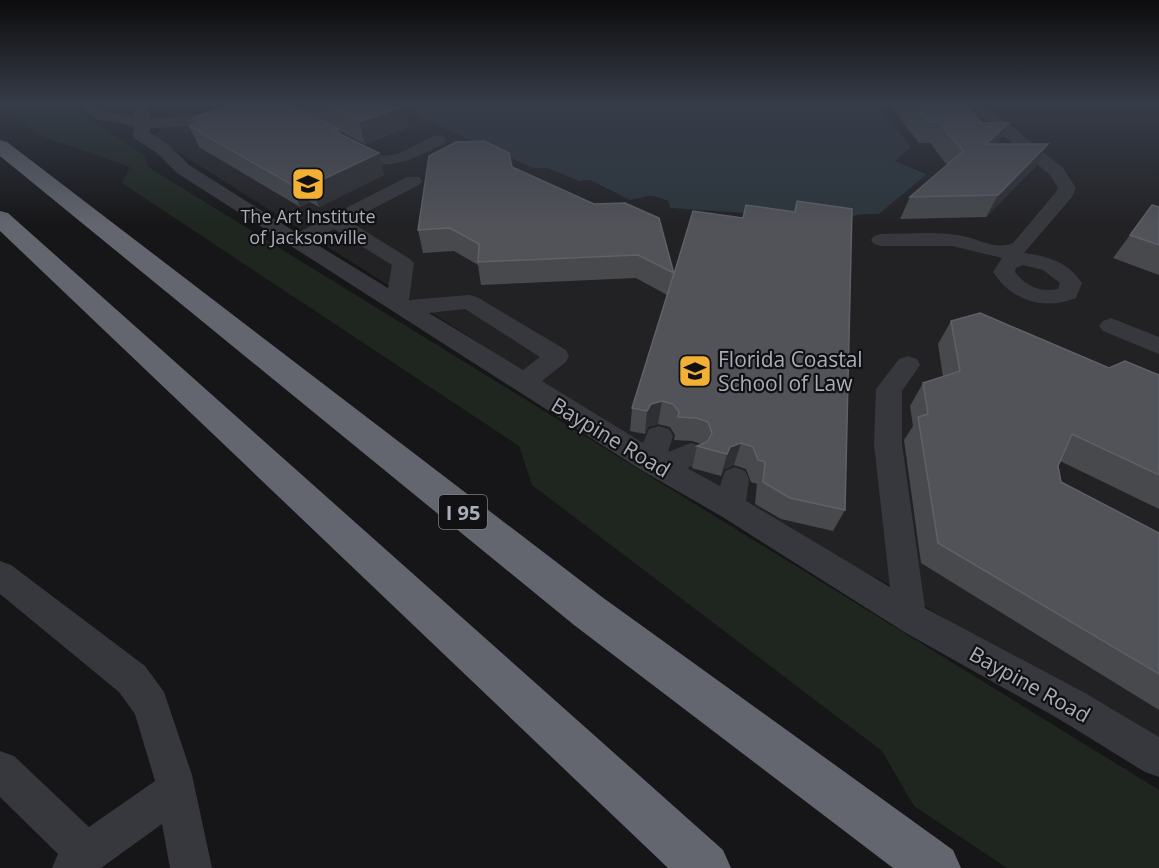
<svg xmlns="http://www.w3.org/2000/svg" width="1159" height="868" font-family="'Open Sans',sans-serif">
	<rect width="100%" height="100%" fill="#161618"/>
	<path fill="#222225" d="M95,104H409L413,107L411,110L533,168H547L579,181L589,180L612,192L636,200L642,195H654L668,201L670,208L870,215L927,173L895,161L910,147L877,104H1159V748L881,580L750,515L153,136L174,118L167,113L150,110L108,113Z"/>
	<path fill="#1e261f" d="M0,104H68L144,155L148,167L1159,790V868H1007L914,806L882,751L532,485L519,446L122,183L130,167L36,134Z"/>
	<path fill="#2c353c" d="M877,104L911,147L895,161L927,174L879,214L856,215L848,220L670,208L668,201C644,191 650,198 630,200L589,180L579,181L547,168H533L422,118L410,110L413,107L408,105Z"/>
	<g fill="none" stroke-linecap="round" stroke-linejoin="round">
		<path fill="#37383d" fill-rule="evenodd" d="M76,104H95L107,112L134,117V104H148L150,118L178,117L230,109L236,111L238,114L236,117L178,127L150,128V133L169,145L189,165L297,233L407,177H419L422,181L419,185L349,221L410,259L414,263L409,300L469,295L477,297L566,350L569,356L566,362L542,381L643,443L649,429L659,426L669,429L673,436L668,452L691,443L701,446L705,454L701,462L687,468L720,486L725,471L735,467L745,471L749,479L746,501L890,587L874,444L876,389L899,359L908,356L917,359L920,365L902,391V444L925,608L1085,693L1159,737V777L1145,772L1059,719L906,633L721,516L641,470L177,173L157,153L135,139L133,135L134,126L96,119ZM334,229L392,265L388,288L311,241ZM465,309L540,357L523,370L429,313Z
			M966,104H984L1063,168L1076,188L1072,197L1024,253C1048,256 1068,262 1082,283L1076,298C1044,311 1012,301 993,272L1002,258L952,246H881L874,244L871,240L874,236L881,234C911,234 942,230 971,238C986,243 998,249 1013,243L1056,192L1058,188L1050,175ZM1023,265L1043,270L1060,283L1058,289C1041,293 1025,286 1015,272L1016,268Z
			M438,135L444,136L446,140L444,144C414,158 387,175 354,156C348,153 343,150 339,145L347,140C358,143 367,152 378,155C399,160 419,140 438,135Z
			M1111,318L1159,337V354L1103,331L1099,326L1103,321Z
			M0,561L11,565L145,666L164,692L192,775L212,868H170L162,824L101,868H52L58,854L0,797V751L14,756L89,827L155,781L135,714L119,692L0,594Z"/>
		<path fill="#63666e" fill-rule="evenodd" d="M0,140L7,142L602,597L953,850L961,868H893L574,625L0,156Z
			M0,211L8,213L723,850L731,868H668L0,231Z"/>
	</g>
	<path fill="#47494d" d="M293,104H401L405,106L409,127L365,144L340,131L341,134L384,175L319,207L310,202L300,207L199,147L189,126L195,123L193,118L294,108Z
		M889,104H965L998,144L1036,166L986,217L900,219L910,197L947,165L930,143H919Z
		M1148,104H1159V107Z
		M512,167L594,204L674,274L743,218L794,212L797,201L845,510L833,531L781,519L755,504L757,484L751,482L746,469L734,465L724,469L721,476L692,468L697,446L701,444L692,441L674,440L675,435L670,427L658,424L648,427L645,434L630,431L632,408L667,295L636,278L481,285L478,265L454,251L423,253L418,230Z
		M1152,205L1159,207V275L1113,258Z
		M951,321L1109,368L1159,375V509L1060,461L1058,466L1061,482L1159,533V710L921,563L904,440L913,426L910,406L923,383L943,377L938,344Z"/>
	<path fill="#2f3033" d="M405,106L409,127L365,144L359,122Z
		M1009,123L998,144H986Z
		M1048,144L1036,166L986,217L998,195Z
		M379,153L384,175L319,207L311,185Z
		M302,180L310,202L300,207L292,185Z
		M662,401L658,424L648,427L645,434L647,411L651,404Z
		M741,443L734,465L724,469L721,476L727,454L730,447Z"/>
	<path fill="#525359" stroke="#5f6168" stroke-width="1.5" d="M232,104H286L339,129L334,131L379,153L311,185L302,180L292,185L189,126L199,122L193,118Z
		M321,104H401L405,106L359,122Z
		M913,104H965L982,123H1009L986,144H1048L998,195L910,197L963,151L938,122H928Z
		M484,141L509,153L512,167L594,204L625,203L659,218L674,274L693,211L743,218L746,205L795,212L797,201L852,209L845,510L790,498L763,482L765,462L758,460L753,447L741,443L730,447L727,454L697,446L707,442L712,433L708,422L696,418L678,417L679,412L673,404L662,401L651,404L647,411L632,408L674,273L638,255L478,262L479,244L450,228L418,230L429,156L456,142Z
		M1152,205L1159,207V245L1130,235Z
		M980,313L1109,368L1125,361L1159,375V475L1072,434L1058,466L1061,482L1159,533V674L938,543L918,417L928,414L923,383L960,371L951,321Z"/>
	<linearGradient id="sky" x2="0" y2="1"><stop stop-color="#0c0c0d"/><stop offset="0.46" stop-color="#363c48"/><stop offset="1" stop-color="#363c48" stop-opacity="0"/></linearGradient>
	<rect width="1159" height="226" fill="url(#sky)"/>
	<defs>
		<symbol id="school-square" viewBox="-11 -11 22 22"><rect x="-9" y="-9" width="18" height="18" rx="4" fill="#f2b134" stroke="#111113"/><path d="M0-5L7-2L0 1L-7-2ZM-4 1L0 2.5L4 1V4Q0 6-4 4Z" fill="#111"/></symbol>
		<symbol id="university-square" viewBox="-11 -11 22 22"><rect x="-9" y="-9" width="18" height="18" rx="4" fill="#f2b134" stroke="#111113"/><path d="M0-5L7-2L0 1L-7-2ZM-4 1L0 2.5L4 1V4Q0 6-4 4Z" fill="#111"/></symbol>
	</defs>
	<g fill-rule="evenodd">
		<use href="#school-square" x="289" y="165" width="38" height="38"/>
		<use href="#university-square" x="676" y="352" width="38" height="38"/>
	</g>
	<g text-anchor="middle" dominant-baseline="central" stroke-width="4.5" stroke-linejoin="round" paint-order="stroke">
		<g font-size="18" fill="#a8adb8" stroke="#111113">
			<text x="308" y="216">The Art Institute<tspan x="308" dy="21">of Jacksonville</tspan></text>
		</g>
		<rect fill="#111113" stroke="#7b7e86" stroke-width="1.5" x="439" y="495" width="48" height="34" rx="4.5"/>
		<g font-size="20" font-weight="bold" fill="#a8adb8">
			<text x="463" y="512">I 95</text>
		</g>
		<g font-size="21" fill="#a8adb8" stroke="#111113" text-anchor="start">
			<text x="718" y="359">Florida Coastal<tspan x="718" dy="24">School of Law</tspan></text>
		</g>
		<g font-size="21" fill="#a8adb8" stroke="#111113">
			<text transform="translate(611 437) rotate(31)">Baypine Road</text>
			<text transform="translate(1030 684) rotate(29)">Baypine Road</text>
		</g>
	</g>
</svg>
